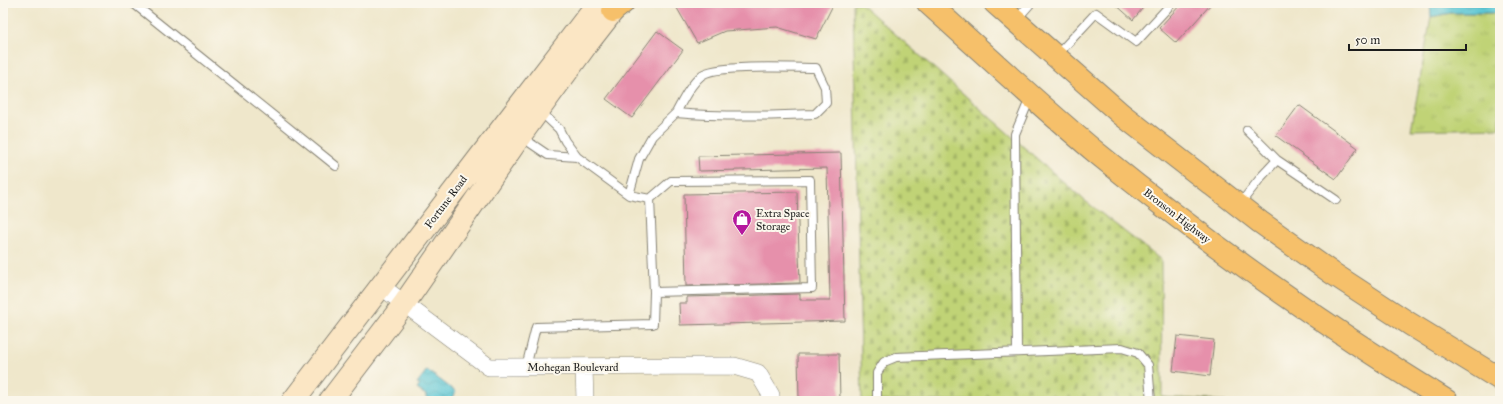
<svg xmlns="http://www.w3.org/2000/svg" width="1503" height="404" font-family="'IM FELL Great Primer',serif">
	<defs>
		<pattern id="grass-tufts" width="24" height="20" patternUnits="userSpaceOnUse"><rect width="24" height="20" fill="#c0d376"/><path d="M3 7l-1-3M5 7V3M7 7l1-3M15 17l-1-3M17 17v-4M19 17l1-3" fill="none" stroke="#a4b566"/></pattern>
		<pattern id="cemetery-stones" width="16" height="16" patternUnits="userSpaceOnUse"><rect width="16" height="16" fill="#c0d376"/><path d="M2 7V4a2 2 0 0 1 4 0v3zM10 15v-3a2 2 0 0 1 4 0v3z" fill="#a4b566"/></pattern>
		<pattern id="water-waves" width="16" height="10" patternUnits="userSpaceOnUse"><rect width="16" height="10" fill="#5ac6d4"/><path d="M0 5q4-4 8 0t8 0" fill="none" stroke="#4eaab5"/></pattern>
	</defs>
	<rect width="100%" height="100%" fill="#fbf7ec"/>
	<filter id="ink" filterUnits="userSpaceOnUse"><feTurbulence type="fractalNoise" baseFrequency=".025" numOctaves="2"/><feDisplacementMap in="SourceGraphic" scale="8" xChannelSelector="R" yChannelSelector="G"/><feConvolveMatrix kernelMatrix="1 2 1 2 8 2 1 2 1" color-interpolation-filters="sRGB"/></filter>
	<filter id="wash" filterUnits="userSpaceOnUse"><feTurbulence type="fractalNoise" baseFrequency=".012" numOctaves="4" result="noise"/><feDisplacementMap in="SourceGraphic" scale="16" xChannelSelector="R" yChannelSelector="G"/><feGaussianBlur stdDeviation="0.9" result="paint"/><feColorMatrix in="noise" values="0 0 0 0 0 0 0 0 0 0 0 0 0 0 0 0 0 1.4 0 .05"/><feComposite in="paint" operator="in"/></filter>
	<g filter="url(#wash)">
		<rect width="100%" height="100%" fill="#efe7cb"/>
		<path fill="url(#grass-tufts)" stroke="#6e7849" d="M1451,13H1500V128L1411,130L1431,17Z"/>
		<path fill="url(#cemetery-stones)" stroke="#6e7849" d="M853,3H860L1084,200L1161,260L1162,397L1226,401H862Z"/>
		<path fill="url(#water-waves)" stroke="#3b7178" d="M1430,3H1500V13H1451L1431,17Z
			M427,370L456,392L449,401H434L426,398V395L417,389L420,385L417,383Z"/>
		<g id="blocks">
			<path fill="#e690ab" d="M674,3H834L816,39L777,27L725,31L697,43Z
				M1114,3H1147L1133,20Z
				M1182,3H1212L1176,43L1159,28Z
				M657,31L683,50L632,118L606,99Z
				M1299,105L1358,148L1336,179L1276,136Z
				M841,153L845,321L680,325L679,303H687V297L800,294V300H830L827,168L699,171L698,156Z
				M797,192L800,283L686,286L684,194Z
				M1177,336L1214,340L1210,376L1173,371Z
				M798,354H839L840,401H799Z"/>
		</g>
	</g>
	<g filter="url(#ink)">
		<use href="#blocks" fill-opacity="0" stroke="#868274" stroke-width="1"/>
		<g fill="none" stroke-linecap="round" stroke-linejoin="round">
			<defs>
				<path id="service" d="M133,3L336,166
					M1016,20L1031,3
					M1056,56L1096,13L1136,42L1172,3
					M1247,130L1277,160
					M520,136L548,155L577,157L565,141L559,129L539,110
					M629,195L639,159L652,136L676,113C723,117 769,116 815,114L826,103L825,87L816,68C796,68 716,64 702,75C690,85 683,100 676,113
					M650,199L671,181L810,180L812,288L654,292
					M1239,205L1262,176L1277,160L1336,200
					M1017,352L1015,134L1030,98
					M526,367L536,327L653,324L654,292L650,199L629,195L577,157
					M877,401V373L884,362L896,357L1122,348L1138,353L1148,365L1151,401"/>
				<path id="minor" d="M382,287L489,367L734,366L758,373L771,395V401
					M584,367L585,401"/>
				<path id="secondary" d="M293,401L598,3
					M330,401L404,304L520,136L587,44L619,3"/>
				<path id="trunk" d="M928,3C984,53 1040,106 1098,154C1208,244 1325,326 1447,401
					M995,3L1121,114L1260,222L1332,273L1410,324L1500,379
					M613,11L623,3"/>
			</defs>
			<use href="#service" stroke="#868274" stroke-width="10"/>
			<use href="#minor" stroke="#868274" stroke-width="18"/>
			<use href="#secondary" stroke="#868274" stroke-width="24"/>
			<use href="#trunk" stroke="#868274" stroke-width="24"/>
			<use href="#service" stroke="#fff" stroke-width="8"/>
			<use href="#minor" stroke="#fff" stroke-width="17"/>
			<use href="#secondary" stroke="#fbe6c4" stroke-width="22"/>
			<use href="#trunk" stroke="#f6c06b" stroke-width="22"/>
		</g>
	</g>
	<defs>
		<symbol id="shop-pin" viewBox="-11 -11 22 30"><path d="M0 17L-7.5 6A9.5 9.5 0 1 1 7.5 6Z" fill="#b5179e" stroke="#fbf7ec"/><path d="M-5-2.5h2.3a2.7 3.5 0 0 1 5.4 0H5L5.5 6h-11ZM-1.5-2.5h3a1.5 2.3 0 0 0-3 0Z" fill="#fff"/></symbol>
	</defs>
	<g fill-rule="evenodd">
		<use href="#shop-pin" x="731" y="208" width="22" height="30"/>
	</g>
	<g text-anchor="middle" dominant-baseline="central" stroke-width="4" stroke-linejoin="round" paint-order="stroke">
		<g font-size="11" fill="#1c1c1c" stroke="#fbf7ec">
			<text transform="translate(446 202) rotate(-53)">Fortune Road</text>
			<text transform="translate(1177 216) rotate(38)">Bronson Highway</text>
			<text x="573" y="367">Mohegan Boulevard</text>
		</g>
		<g font-size="11" fill="#1c1c1c" stroke="#fbf7ec" text-anchor="start">
			<text x="756" y="213">Extra Space<tspan x="756" dy="13">Storage</tspan></text>
		</g>
	</g>
	<rect width="1503" height="404" fill="none" stroke="#fbf7ec" stroke-width="16"/>
	<path d="M1349 44v6h117v-6" fill="none" stroke="#1c1c1c" stroke-width="2"/>
	<text x="1355" y="44" font-size="12" fill="#1c1c1c" stroke="#fbf7ec" stroke-width="3" paint-order="stroke">50 m</text>
</svg>
